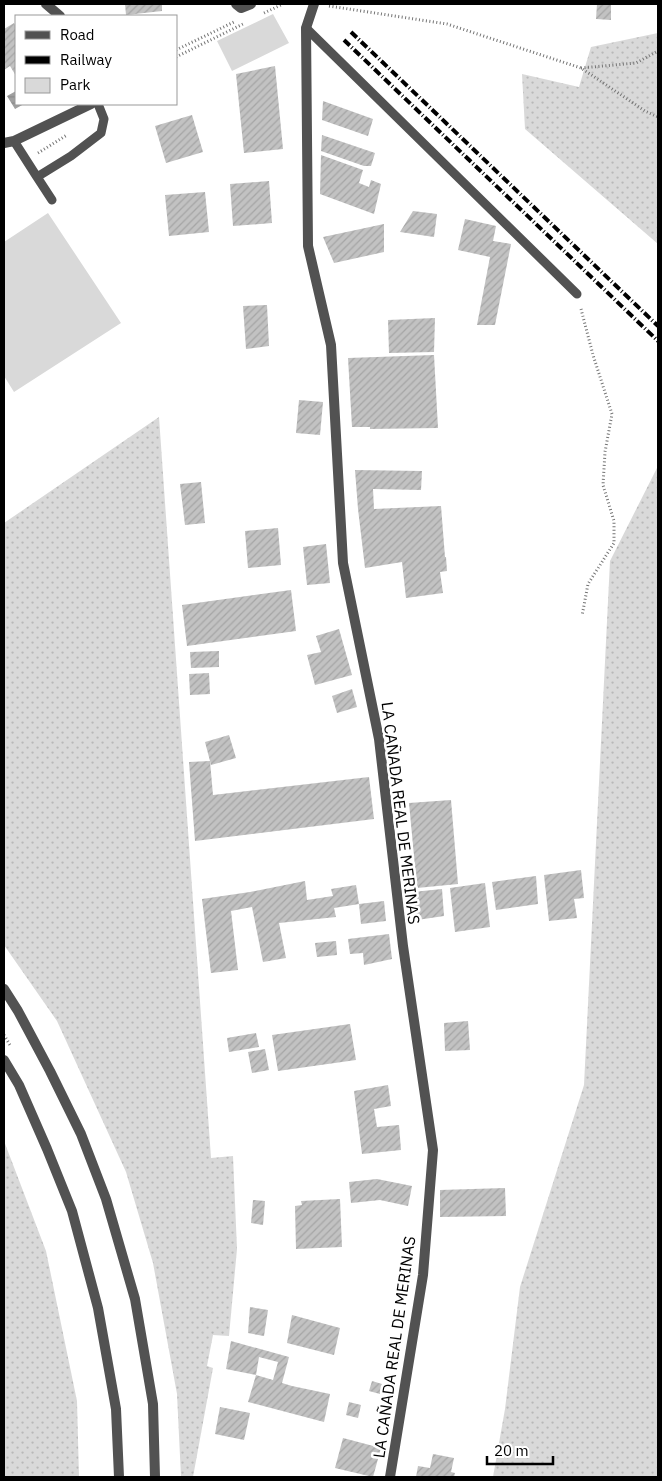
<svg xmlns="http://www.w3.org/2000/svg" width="662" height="1481" font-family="'IBM Plex Sans',sans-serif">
	<defs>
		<pattern id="green-dots" width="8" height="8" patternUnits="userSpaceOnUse" patternTransform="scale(1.25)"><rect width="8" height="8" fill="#d9d9d9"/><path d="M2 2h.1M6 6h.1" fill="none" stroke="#b8b8b8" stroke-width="1.8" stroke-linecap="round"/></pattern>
		<pattern id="water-rules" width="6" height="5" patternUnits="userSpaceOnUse" patternTransform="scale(1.25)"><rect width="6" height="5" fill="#a0a0a0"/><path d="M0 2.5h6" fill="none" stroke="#888"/></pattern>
		<pattern id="building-hatch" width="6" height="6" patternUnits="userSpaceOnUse" patternTransform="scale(1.25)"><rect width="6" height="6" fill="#c2c2c2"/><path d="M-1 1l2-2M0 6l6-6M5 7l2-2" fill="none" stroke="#a5a5a5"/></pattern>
	</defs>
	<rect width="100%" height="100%" fill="#fff"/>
	<path fill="url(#green-dots)" d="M658,33V244L525,129L522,74L579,87L591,47Z
		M159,417L211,1158L233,1156L237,1249L229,1336L213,1335L207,1366L213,1368L193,1477H181L177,1394L153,1263L126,1172L57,1021L4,945V523Z
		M658,466V1477H493L505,1409L520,1287L584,1085L610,561Z
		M4,1141L46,1251L77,1401L79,1477H4Z"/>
	<path fill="#d9d9d9" d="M273,14L289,43L232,71L217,41Z
		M48,213L121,323L14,392L4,376V242Z"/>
	<path fill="url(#water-rules)" d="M16,91V104H24L15,109L7,96Z"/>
	<path fill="url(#building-hatch)" d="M125,4H162V11L126,15Z
		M597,4H611V20L596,19Z
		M14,23L16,27V76L10,66L4,70V29Z
		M275,66L283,149L244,153L236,74Z
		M323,101L373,119L368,136L322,120Z
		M192,115L203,152L166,163L155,126Z
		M322,135L375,153L371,166H364L321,151Z
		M321,155L363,170L359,183L369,187L371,180L381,184L374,214L320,194Z
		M269,181L272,223L233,226L230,184Z
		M205,192L209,232L169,236L165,195Z
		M413,211L437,214L434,237L400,232Z
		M465,219L496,226L493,241L511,244L495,325H477L490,257L458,250Z
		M384,224V252L334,263L323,237Z
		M267,305L269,346L246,349L243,306Z
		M435,318L434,352L389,353L388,320Z
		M434,355L438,428L370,429V427H352L348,358Z
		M299,400L323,402L320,435L296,433Z
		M355,470L422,471L421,490L373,489L374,509L441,506L445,557H446L447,571L440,572L443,593L406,598L402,562L365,568L358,509Z
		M201,482L205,523L185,525L180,484Z
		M278,528L281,565L248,568L245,531Z
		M326,544L330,583L307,585L303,547Z
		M291,590L296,631L187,646L182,605Z
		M339,629L352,675L315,685L307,655L321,652L316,636Z
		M219,651V667L191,668L190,652Z
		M209,673L210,694L190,695L189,674Z
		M352,689L357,707L337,713L332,696Z
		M229,735L236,758L211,765L210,761L213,795L369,777L374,819L195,841L189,762L210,761L205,742Z
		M451,800L458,884L417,888L409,803Z
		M581,870L584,898L574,899L577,918L549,921L544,875Z
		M536,876L538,904L496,910L492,882Z
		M305,881L307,900L333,896L331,889L356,885L359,904L334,908L336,917L279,923L286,958L263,962L252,907L231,911L238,970L211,973L202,899L250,892Z
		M485,883L490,927L455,932L450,888Z
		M442,889L444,916L417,920L413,892Z
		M384,901L386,921L361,924L359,904Z
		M389,934L392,959L364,965L363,953L350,954L348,939Z
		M336,941L337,955L317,957L315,943Z
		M468,1021L470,1050L445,1051L444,1023Z
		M350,1024L356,1060L278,1071L272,1035Z
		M256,1033L259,1047L229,1052L227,1038Z
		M265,1049L269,1070L252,1073L248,1052Z
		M388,1085L391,1106L374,1109L377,1127L399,1125L401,1150L362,1154L354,1091Z
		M377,1179L412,1186L408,1206L380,1200L351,1203L349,1182Z
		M505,1188L506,1216L440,1217V1190Z
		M340,1199L342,1247L296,1249L295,1206L302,1205L301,1201Z
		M253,1200L265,1201L263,1225L251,1223Z
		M250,1307L268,1310L264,1336L248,1333Z
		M292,1315L340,1328L334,1355L287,1343Z
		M231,1341L289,1357L282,1383L292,1386L330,1394L324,1422L248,1402L256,1375L273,1380L278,1362L259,1357L256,1375L226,1369Z
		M372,1381L382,1384L380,1394L369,1391Z
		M349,1402L361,1405L358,1418L346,1415Z
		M220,1407L250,1413L244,1440L215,1434Z
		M343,1438L381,1448L373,1477L335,1468Z
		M433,1454L454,1458L451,1472L455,1473L454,1477H416L418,1466L430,1468Z"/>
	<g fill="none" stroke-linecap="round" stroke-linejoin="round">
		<path stroke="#747474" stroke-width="3" stroke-dasharray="1 2.5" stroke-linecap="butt" d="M329,6L447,24L581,68L645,111L658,117
			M264,13L283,4
			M176,50L234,22
			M176,57L243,24
			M581,68L636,63L658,51
			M38,153L67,135
			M581,309L593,355L612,414L605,452L603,485L614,521V543L588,584L582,616
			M4,1035L10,1045"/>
		<path stroke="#525252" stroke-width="9" d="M306,28L577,294
			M14,141L37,177L71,156L101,133L104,119L98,104
			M37,177L52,200"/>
		<path stroke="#525252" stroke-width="10" d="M46,4L60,16
			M236,4L241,8L251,4
			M314,4L306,28L308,246L331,345L343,563L379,739L403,946L433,1150L423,1275L390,1477
			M4,143L14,141L91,104
			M4,989L18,1011L50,1071L81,1134L106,1199L135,1299L153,1404L155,1477
			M4,1060L19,1085L47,1149L72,1211L98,1308L116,1409L119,1477"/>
		<path stroke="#000" stroke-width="4" stroke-dasharray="8 2.5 1 2.5" stroke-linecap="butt" d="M351,32L658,326
			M344,40L658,341"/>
	</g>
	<g text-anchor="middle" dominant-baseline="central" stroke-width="5" stroke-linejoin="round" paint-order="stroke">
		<g font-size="16" fill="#000" stroke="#fff">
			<text transform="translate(401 813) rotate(83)">LA CAÑADA REAL DE MERINAS</text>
			<text transform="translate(394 1347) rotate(-82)">LA CAÑADA REAL DE MERINAS</text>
		</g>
	</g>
	<rect width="662" height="1481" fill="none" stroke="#000000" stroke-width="10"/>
	<rect x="15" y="15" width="162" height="90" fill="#ffffff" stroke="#999999"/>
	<rect x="25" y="31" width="25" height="8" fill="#525252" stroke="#999999"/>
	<text x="60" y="40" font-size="15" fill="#000000">Road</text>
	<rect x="25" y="56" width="25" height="8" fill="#000000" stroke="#999999"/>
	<text x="60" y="65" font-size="15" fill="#000000">Railway</text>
	<rect x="25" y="78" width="25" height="15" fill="#d9d9d9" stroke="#999999"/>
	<text x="60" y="90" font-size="15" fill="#000000">Park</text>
	<path d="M487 1456v8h66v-8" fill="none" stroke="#000000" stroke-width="2.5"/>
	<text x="494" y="1456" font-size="15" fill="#000000" stroke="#ffffff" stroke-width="4" paint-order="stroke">20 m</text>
</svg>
